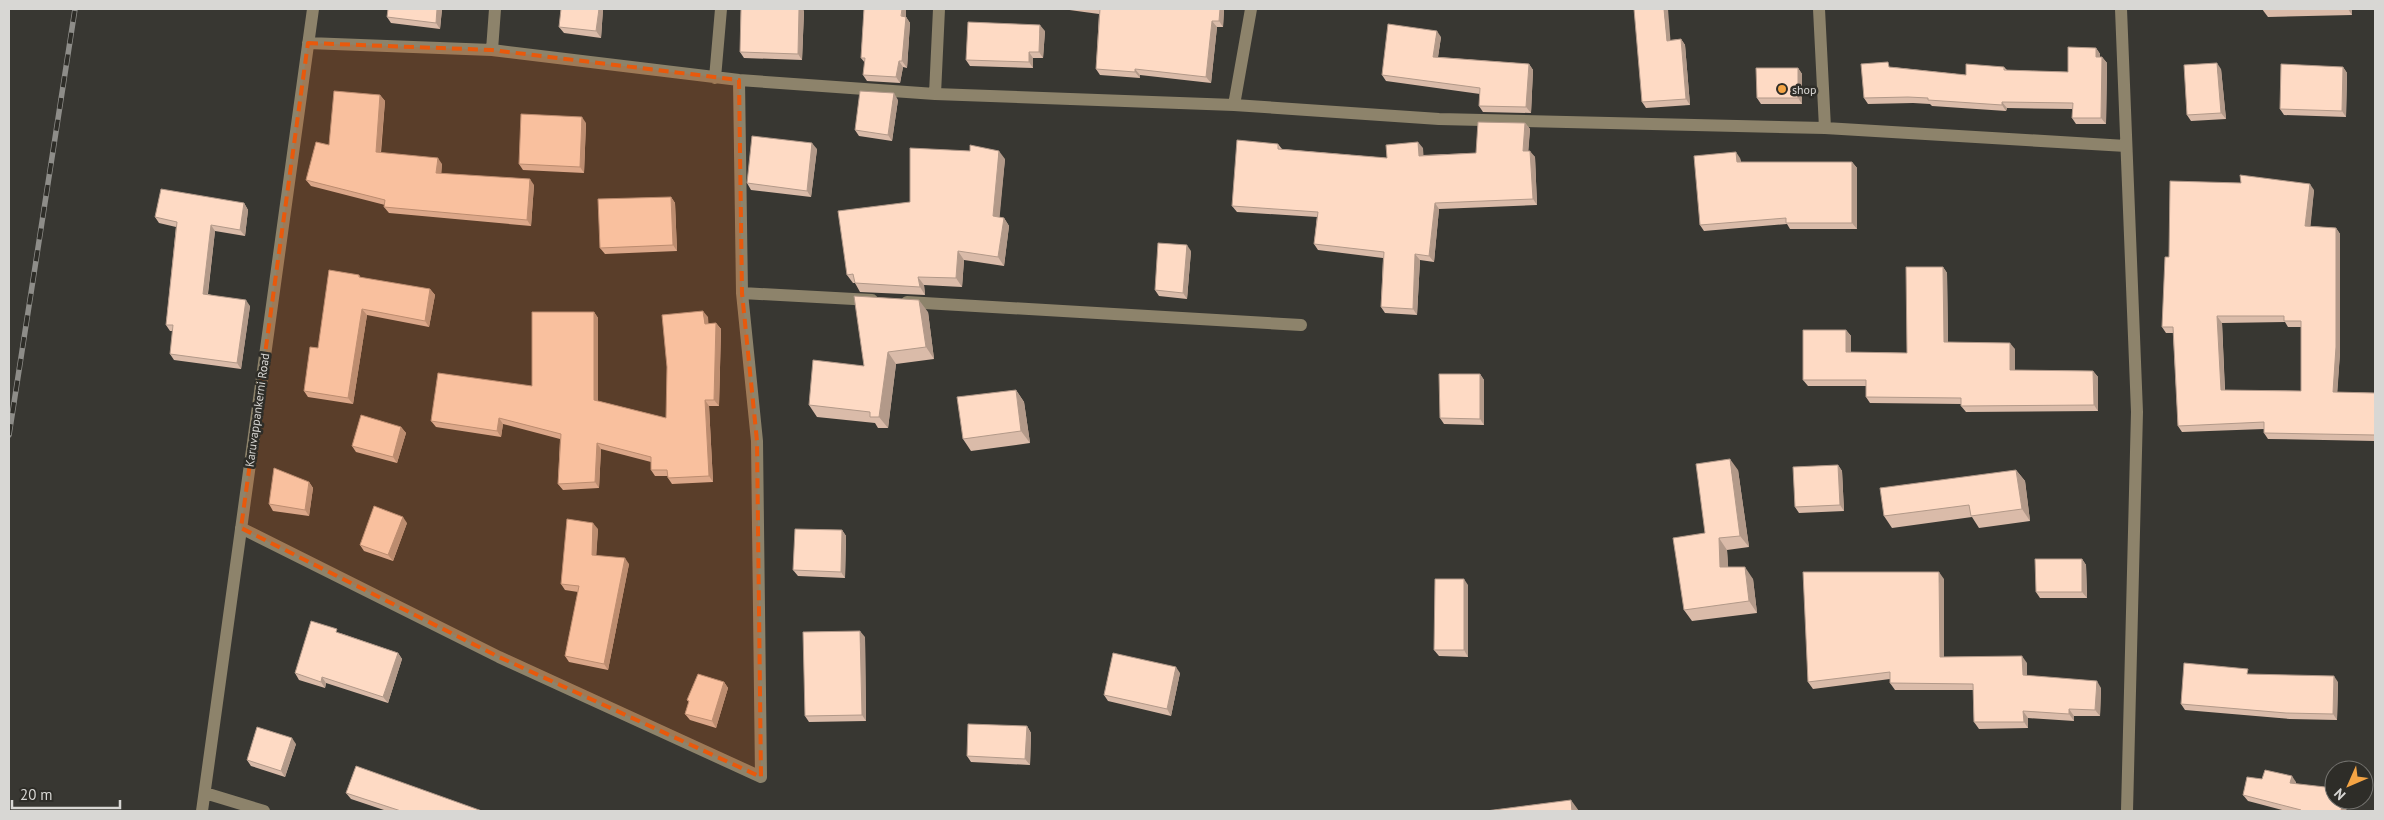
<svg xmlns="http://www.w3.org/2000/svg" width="2384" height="820" font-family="'PT Sans',sans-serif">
	<rect width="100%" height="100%" fill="#383732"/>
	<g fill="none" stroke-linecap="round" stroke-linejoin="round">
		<path stroke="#8d836b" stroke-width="12" d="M1819,9L1825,128
			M2121,9L2137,412L2127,811
			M308,43L492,50L739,80L935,94L1234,105L1439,119L1825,128L2126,146
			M492,50L495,9
			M715,78L721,9
			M935,94L939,9
			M1234,105L1251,9
			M742,293L872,300
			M907,302L1301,325
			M241,528L499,657L761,777L757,441L742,293L739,80
			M205,793L264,811
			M202,811L313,9"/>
		<defs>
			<path id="rail" d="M9,435L75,9"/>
		</defs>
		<use href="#rail" stroke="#8e8d89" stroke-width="5.5"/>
		<use href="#rail" stroke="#2e2d28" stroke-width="4" stroke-dasharray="11" stroke-linecap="butt"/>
	</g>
	<path fill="#dabba9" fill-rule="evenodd" d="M442,9L440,29L391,23L387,17Z
		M603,9L601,38L564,33L559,27Z
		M741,9H802L804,11L802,60L744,58L740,52Z
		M864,9H906V17L910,23L907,68L903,67L900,83L867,81L863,75L865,63L861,58Z
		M1062,9H1224L1223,27H1217L1211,83L1140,75V78L1100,75L1096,69L1099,14Z
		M2262,9H2352V15L2268,17Z
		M1045,31L1043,58H1033V68L970,66L966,60Z
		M1441,37L1438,57L1529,64L1533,70L1531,113L1483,112L1479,106L1480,94L1386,81L1382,75Z
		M1681,39L1685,45L1690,105L1646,108L1642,102L1670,40Z
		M2096,48L2100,54V57H2102L2107,63L2106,124H2076L2072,118V109L2007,108L2006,111L1932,106L1930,104L1913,103L1868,104L1864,98L1892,67L1966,75L2004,67L2007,70L2068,72Z
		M2343,67L2347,73L2346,117L2284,115L2280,109Z
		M1798,68L1802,74V104H1761L1757,98Z
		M2221,69L2226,119L2191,121L2187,115Z
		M380,95L385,101L381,153L442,164L441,173L534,185L531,226L389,213L384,207L385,205L311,186L306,180L329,145Z
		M898,100L892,141L859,136L855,130Z
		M586,123L584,173L523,170L519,164Z
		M1525,123L1530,129L1528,151L1535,157L1537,205L1439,209L1434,262L1420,260L1417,315L1385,313L1381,307L1383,258L1318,250L1314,244L1317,217L1237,212L1232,206L1278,144L1282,149L1387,158L1423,148V155L1476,153Z
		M817,149L811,197L751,190L747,183Z
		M1740,158L1741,162H1852L1857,168V229H1790L1787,224L1704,231L1700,225Z
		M1005,159L999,217L1004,218L1009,226L1004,266L964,260L962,287L924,285L925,295L860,292L855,283H853L847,275L910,202Z
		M2314,190L2310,226L2336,228L2340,234V353L2337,392L2375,393V441L2268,439L2264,433V429L2182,432L2178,426L2173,333H2166L2162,327L2169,257ZM2285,322L2288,327H2301V391L2225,390L2222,323Z
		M671,197L675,203L677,251L605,254L600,248Z
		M244,203L248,210L245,236L215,231L208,294L250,306L241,369L174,360L170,354L173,331H170L166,325L176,227L159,223L155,217Z
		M1191,251L1187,299L1159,296L1155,290Z
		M1943,267L1947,273L1948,342L2015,349V370L2093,371L2098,377V411L1966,412L1961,406V404L1870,403L1866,397V386H1808L1803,380L1846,330L1851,336V352L1907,353Z
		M359,275L361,278L430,289L435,295L429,327L367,315L353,404L308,397L304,391L318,348Z
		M594,312L598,318V401L666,418L708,317V324L716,323L721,329L719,406H709L713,482L672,484L668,478V476H655L651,470V462L601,449L599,488L563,490L558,484L560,439L503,424L501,437L436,427L431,421L532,386Z
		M928,312L934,359L896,364L888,428H878L875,423L817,417L809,405L864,366Z
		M1480,374L1484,380V425L1444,424L1440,418Z
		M1016,390L1024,402L1030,443L971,451L963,439Z
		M401,427L406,433L397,463L356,452L352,446Z
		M1838,465L1842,471L1844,511L1799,513L1795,507Z
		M1738,470L1749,547L1727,550L1728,567L1753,579L1757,613L1692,621L1684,610L1705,533Z
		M2016,470L2025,481L2030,521L1979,528L1972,517L1892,528L1884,516Z
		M309,482L313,488L309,516L273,511L269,504Z
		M407,523L393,561L364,551L360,545Z
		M598,529L596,555L629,564L608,670L569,662L565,656L578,592L565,590L561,584Z
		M842,530L846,536L845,578L798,576L793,570Z
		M2082,559L2086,565L2087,598H2040L2036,592Z
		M1944,579V657L2027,663V676L2101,688L2100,716H2074V721L2028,718V728L1979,729L1974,722L1973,690H1895L1890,683V679L1813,689L1808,682Z
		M1468,585V657L1439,656L1434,650Z
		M340,633L398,653L402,659L388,703L326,683L325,688L299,680L295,673Z
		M865,637L866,721L809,722L805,716Z
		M1180,673L1171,716L1108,701L1104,695Z
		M724,682L728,688L716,728L690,720L685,714L689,702L687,700Z
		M2338,682L2337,720L2290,719L2185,710L2181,704Z
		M1027,726L1031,733L1030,765L971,762L967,756Z
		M296,744L285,777L251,766L247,760Z
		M2262,779L2296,782V784L2334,800H2348L2346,811H2286L2248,801L2243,795Z
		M346,793L482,811H387L351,799Z"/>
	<path fill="#b29989" d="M437,9H442L440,29L436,23Z
		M599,9H603L601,38L596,31Z
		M799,9H802L804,11L802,60L798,54Z
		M902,9H906V17L910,23L907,68L902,61Z
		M1220,9H1224L1223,27L1219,21Z
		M1664,9H1668L1671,47L1667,41Z
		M2348,9H2352V15Z
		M1212,21L1217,27L1211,83L1206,77Z
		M1040,25L1045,31L1043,58L1039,52Z
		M1437,31L1441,37L1437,63L1433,57Z
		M1681,39L1685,45L1690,105L1686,99Z
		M2096,48L2100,54V63L2096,57Z
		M1029,52L1033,58V68L1029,62Z
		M2102,57L2107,63L2106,124L2101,118Z
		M899,61L903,67L900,83L896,77Z
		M2217,63L2221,69L2226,119L2221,113Z
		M1529,64L1533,70L1531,113L1526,107Z
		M2343,67L2347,73L2346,117L2342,111Z
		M1798,68L1802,74V104L1798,98Z
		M1135,69L1140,75V78L1135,72Z
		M894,93L898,100L892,141L888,135Z
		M380,95L385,101L380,158L376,152Z
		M2002,102L2007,108L2006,111L2002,105Z
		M582,117L586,123L584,173L580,167Z
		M1525,123L1530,129L1528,157L1523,151Z
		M1418,142L1423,148L1424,162L1419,156Z
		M812,143L817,149L811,197L807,191Z
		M999,151L1005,159L999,224L993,216Z
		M1530,151L1535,157L1537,205L1533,199Z
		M1736,152L1740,158L1741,168L1737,162Z
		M438,158L442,164L441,179L436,173Z
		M1852,162L1857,168V229L1852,223Z
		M530,179L534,185L531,226L527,220Z
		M2310,184L2314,190L2310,232L2305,226Z
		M671,197L675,203L677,251L673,245Z
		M244,203L248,210L245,236L240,230Z
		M1435,203L1439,209L1434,262L1429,256Z
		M1004,218L1009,226L1004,266L998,257Z
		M211,225L215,231L207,300L203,294Z
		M2336,228L2340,234V353L2337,398L2333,392Z
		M1187,245L1191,251L1187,299L1183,293Z
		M958,251L964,260L962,287L956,278Z
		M1415,254L1420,260L1417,315L1413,309Z
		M1943,267L1947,273L1948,348L1944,342Z
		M918,277L924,285L925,295L920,287Z
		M430,289L435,295L429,327L425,321Z
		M246,300L250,306L241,369L237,363Z
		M919,300L928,312L934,359L926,347Z
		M362,309L367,315L353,404L348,398Z
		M703,311L708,317L709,330L705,324Z
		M594,312L598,318V407L594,400Z
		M2217,316L2222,323L2225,396L2221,390Z
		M716,323L721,329L719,406L714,400Z
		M1846,330L1851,336V358L1846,352Z
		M2010,343L2015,349V376L2010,370Z
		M888,352L896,364L888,428L879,417Z
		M2093,371L2098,377V411L2094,405Z
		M1480,374L1484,380V425L1480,419Z
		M1016,390L1024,402L1030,443L1021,431Z
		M705,400L709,406L713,482L709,476Z
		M499,418L503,424L501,437L497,431Z
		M401,427L406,433L397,463L393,457Z
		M597,443L601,449L599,488L595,482Z
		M1730,459L1738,470L1749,547L1740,536Z
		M1838,465L1842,471L1844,511L1840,505Z
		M2016,470L2025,481L2030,521L2022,509Z
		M309,482L313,488L309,516L305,510Z
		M403,517L407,523L393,561L388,555Z
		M593,523L598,529L596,561L592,555Z
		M842,530L846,536L845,578L841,572Z
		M1719,538L1727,550L1729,579L1720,567Z
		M625,558L629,564L608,670L604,664Z
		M2082,559L2086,565L2087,598L2082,592Z
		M1745,567L1753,579L1757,613L1749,601Z
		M1939,572L1944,579V664L1940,657Z
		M1464,579L1468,585V657L1464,650Z
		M860,631L865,637L866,721L862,715Z
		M398,653L402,659L388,703L383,697Z
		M2022,656L2027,663V682L2023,675Z
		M1176,667L1180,673L1171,716L1167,709Z
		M2334,676L2338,682L2337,720L2333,714Z
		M322,677L326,683L325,688L321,682Z
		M2097,681L2101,688L2100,716L2095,710Z
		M724,682L728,688L716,728L712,721Z
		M2069,709L2074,716V721L2069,714Z
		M2023,711L2028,718V728L2024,722Z
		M1027,726L1031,733L1030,765L1025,759Z
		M292,738L296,744L285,777L281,771Z
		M2292,776L2296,782L2294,789L2290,783Z
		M1571,800L1579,811H1572Z
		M2343,800H2348L2346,811H2341Z"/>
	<path fill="#fedac4" stroke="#b29989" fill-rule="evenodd" d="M388,9H437L436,23L387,17Z
		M561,9H599L596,31L559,27Z
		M741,9H799L798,54L740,52Z
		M864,9H902L901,16L906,17L902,61H899L896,77L863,75L865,58H861Z
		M1100,9H1220L1219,21H1212L1206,77L1135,69V72L1096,69Z
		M1634,9H1664L1667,41L1681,39L1686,99L1642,102Z
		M968,22L1040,25L1039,52H1029V62L966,60Z
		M1388,24L1437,31L1433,57L1529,64L1526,107L1479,106L1480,88L1382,75Z
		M2068,47L2096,48V57H2102L2101,118H2072L2073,103L2002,102V105L1928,100V98L1908,97L1864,98L1861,64L1888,62L1889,67L1966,75V64L2004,67V70L2068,72Z
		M2217,63L2221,113L2187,115L2184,65Z
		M2281,64L2343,67L2342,111L2280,109Z
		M1756,68H1798V98H1757Z
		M334,91L380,95L376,152L438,158L436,173L530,179L527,220L384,207L385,200L306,180L316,142L329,145Z
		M860,91L894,93L888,135L855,130Z
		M521,114L582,117L580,167L519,164Z
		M1478,122L1525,123L1523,151H1530L1533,199L1435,203L1429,256L1415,254L1413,309L1381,307L1384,252L1314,244L1318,212L1232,206L1237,140L1278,144V149L1387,158L1386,145L1418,142L1419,156L1476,153Z
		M752,136L812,143L807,191L747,183Z
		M970,145L999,151L993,216L1004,218L998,257L958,251L956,278L918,277L920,287L855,283L853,274L847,275L838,211L910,202V148L970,151Z
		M1736,152L1737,162H1852V223H1786V218L1700,225L1694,156Z
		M2240,175L2310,184L2305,226L2336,228V347L2333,392L2375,393V435L2264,433V422L2178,426L2173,327H2162L2165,257H2169L2170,181L2241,183ZM2217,316H2284V321H2301V391L2221,390Z
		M161,189L244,203L240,230L211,225L203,294L246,300L237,363L170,354L173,325H166L177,222L155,217Z
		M671,197L673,245L600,248L598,199Z
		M1158,243L1187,245L1183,293L1155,290Z
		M1906,267H1943L1944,342L2010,343V370L2093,371L2094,405L1961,406V398L1866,397V380H1803V330H1846V352L1907,353Z
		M329,270L359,275V277L430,289L425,321L362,309L348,398L304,391L310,347L318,348Z
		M854,296L919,300L926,347L888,352L879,417H870V412L809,405L813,360L864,366Z
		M703,311L705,324L716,323L714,400H705L709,476L668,478L667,470H651V457L597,443L595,482L558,484L561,434L499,418L497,431L431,421L438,373L532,386V312H594V400L666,418L667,367L662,315Z
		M1439,374H1480V419L1440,418Z
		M1016,390L1021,431L963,439L957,397Z
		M361,415L401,427L393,457L352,446Z
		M1730,459L1740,536L1719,538L1720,567H1745L1749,601L1684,610L1673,538L1705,533L1696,464Z
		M1838,465L1840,505L1795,507L1793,467Z
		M274,468L309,482L305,510L269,504Z
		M2016,470L2022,509L1971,516L1969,505L1884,516L1880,488Z
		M374,506L403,517L388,555L360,545Z
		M567,519L593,523L592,555L625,558L604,664L565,656L579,586L561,584Z
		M795,529L842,530L841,572L793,570Z
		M2035,559H2082V592H2036Z
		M1803,572H1939L1940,657L2022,656L2023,675L2097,681L2095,710L2069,709V714L2023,711L2024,722H1974L1973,684L1890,683V672L1808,682Z
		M1435,579H1464V650H1434Z
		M311,621L337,629L336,632L398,653L383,697L322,677L321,682L295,673Z
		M860,631L862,715L805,716L803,632Z
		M1113,653L1176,667L1167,709L1104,695Z
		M2184,663L2248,669L2247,674L2334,676L2333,714L2286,713L2181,704Z
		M698,674L724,682L712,721L685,714L689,701L687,700Z
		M968,724L1027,726L1025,759L967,756Z
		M257,727L292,738L281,771L247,760Z
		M356,766L482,811H401L346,793Z
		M2265,770L2292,776L2290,783L2334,788V800H2343L2341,811H2301V810L2243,795L2247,777L2262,779Z
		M1571,800L1572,811H1486Z"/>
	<path fill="#e8590c" fill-opacity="0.2" stroke="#e8590c" stroke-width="4" stroke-dasharray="10 6" stroke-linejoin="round" d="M308,43L492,50L739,80L742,293L757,441L761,777L499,657L241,528Z"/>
	<circle fill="#f4a444" stroke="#2e2d28" stroke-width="2" cx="1782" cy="89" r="5"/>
	<g text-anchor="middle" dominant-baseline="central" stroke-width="5" stroke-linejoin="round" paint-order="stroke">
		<g font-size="12" fill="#d8d7d4" stroke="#2e2d28" text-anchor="start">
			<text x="1792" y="89">shop</text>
		</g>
		<g font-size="12" fill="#d8d7d4" stroke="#2e2d28">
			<text transform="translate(257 410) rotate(-82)">Karuvappankerni Road</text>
		</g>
	</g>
	<rect width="2384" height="820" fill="none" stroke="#d8d7d4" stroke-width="20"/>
	<g transform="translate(2349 785) rotate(225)"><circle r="24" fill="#2e2d28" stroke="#72716d"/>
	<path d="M0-4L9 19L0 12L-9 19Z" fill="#f4a444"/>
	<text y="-8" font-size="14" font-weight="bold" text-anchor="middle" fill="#d8d7d4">N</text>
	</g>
	<path d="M12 800v8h108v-8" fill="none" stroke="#d8d7d4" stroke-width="2.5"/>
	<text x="20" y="800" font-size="15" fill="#d8d7d4" stroke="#2e2d28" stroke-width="4" paint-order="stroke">20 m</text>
</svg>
